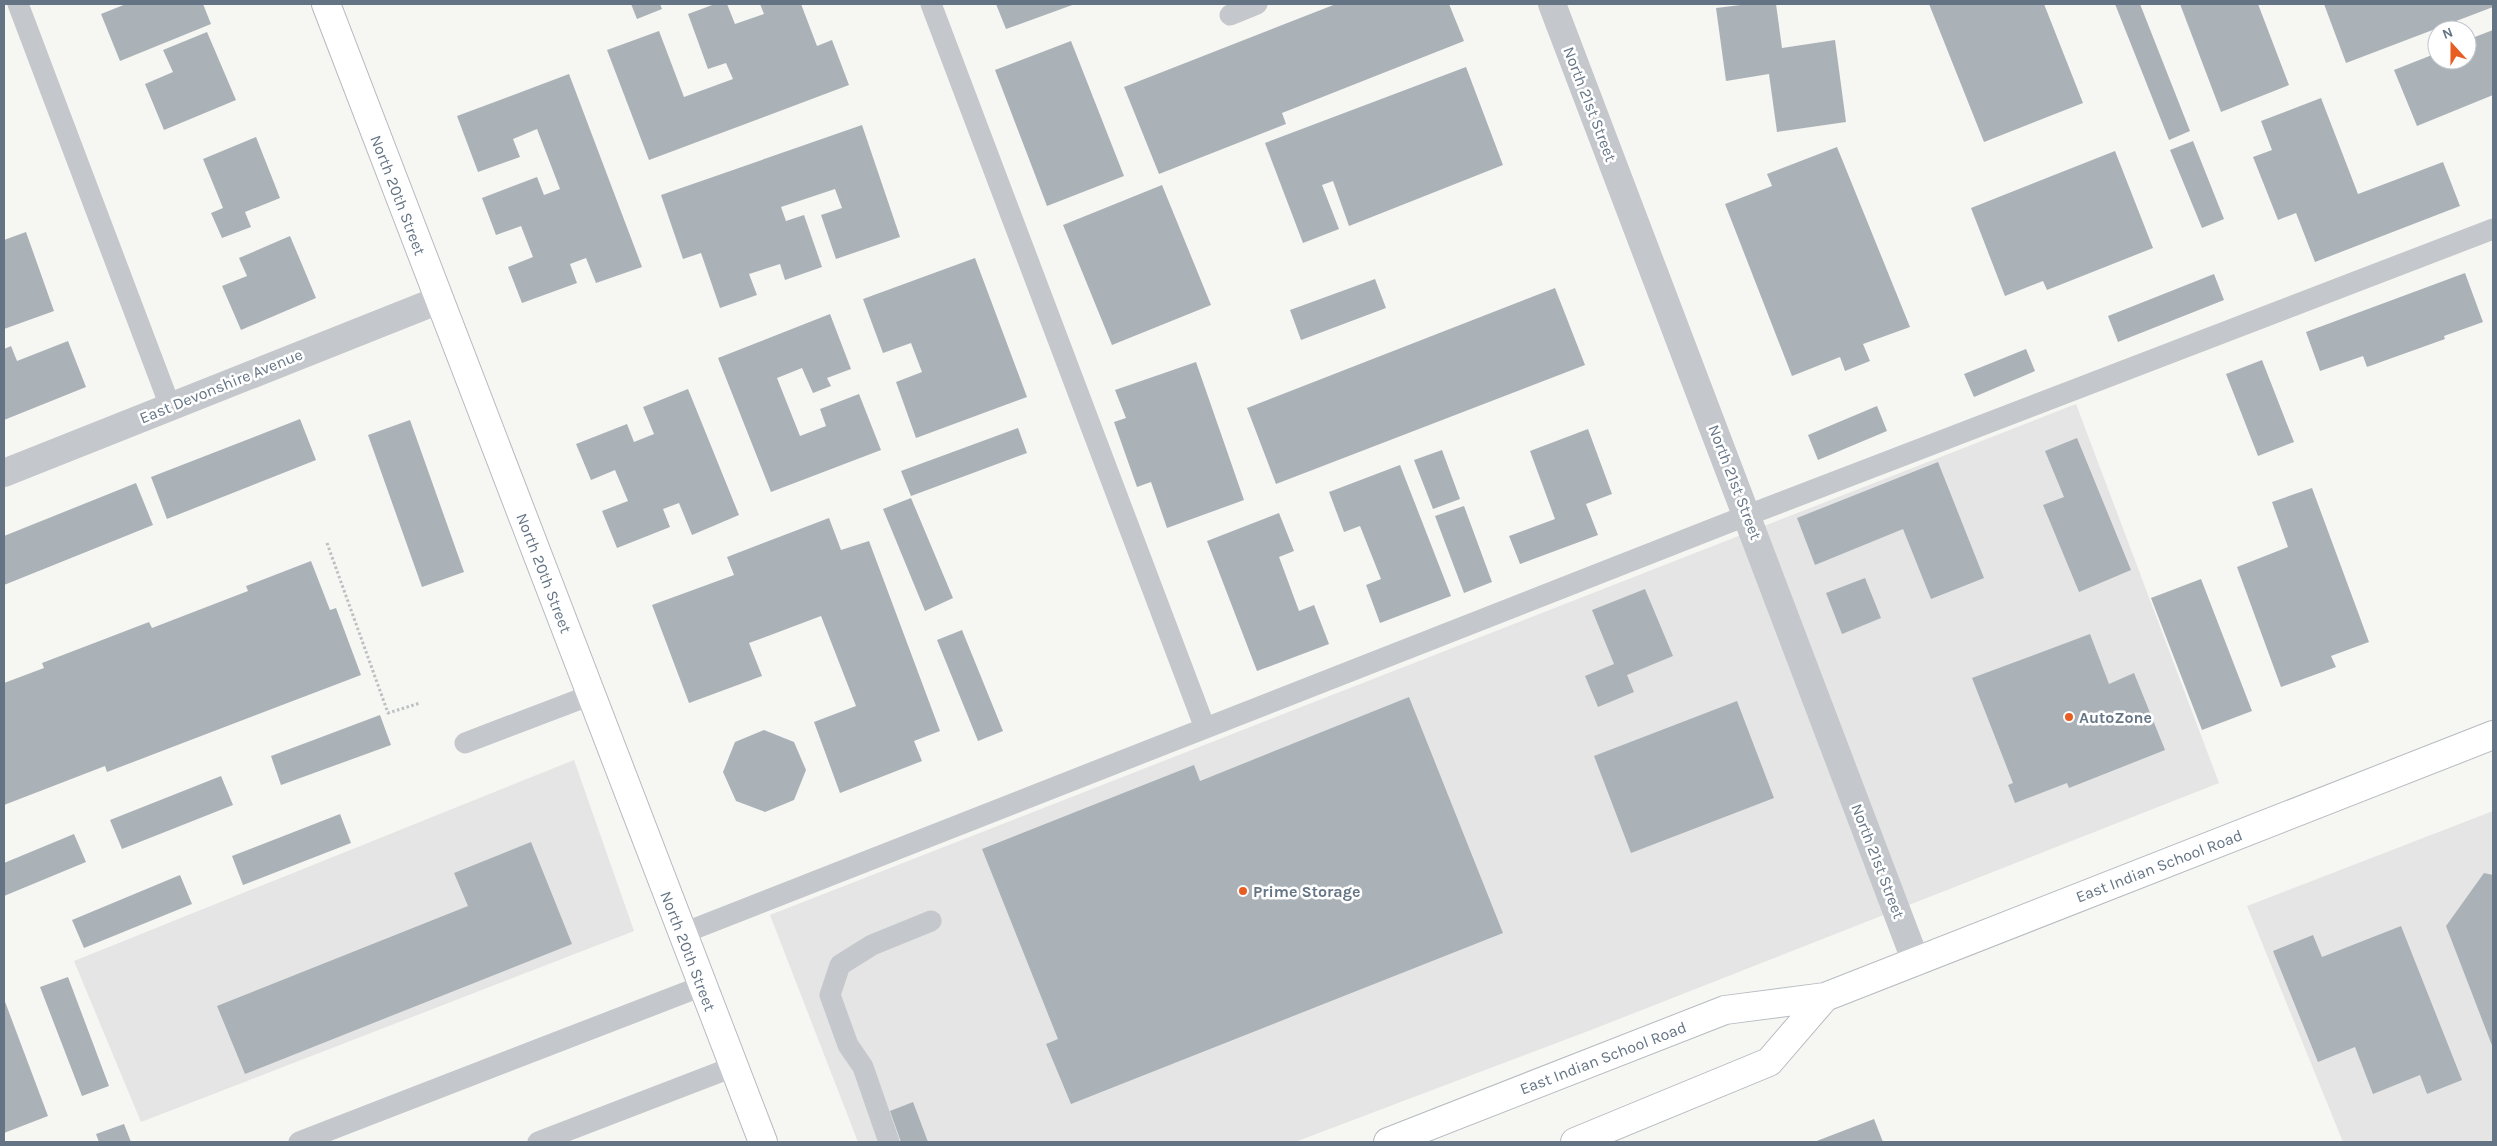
<svg xmlns="http://www.w3.org/2000/svg" width="2497" height="1146" font-family="Karla,sans-serif">
	<rect width="100%" height="100%" fill="#f6f6f3"/>
	<path fill="#e4e5e4" d="M2076,404L2219,783L1591,1030L1295,1142H858L770,915Z
		M574,760L634,931L141,1122L74,961Z
		M2493,811V1142H2343L2247,906Z"/>
	<path fill="#aab2b8" d="M126,4H203L211,24L120,61L101,14Z
		M631,4H660L662,9L637,19Z
		M715,4H727L735,24L764,14L760,4H801L817,46L832,40L849,85L649,160L607,50L659,31L684,97L733,79L726,63L708,69L688,14Z
		M996,4H1075L1006,29Z
		M1336,4H1449L1464,41L1282,113L1286,124L1159,174L1124,87Z
		M1749,4H1776L1782,48L1835,40L1846,122L1777,132L1769,74L1726,81L1716,8Z
		M1929,4H2044L2083,103L1984,142Z
		M2115,4H2140L2190,131L2169,140Z
		M2180,4H2258L2289,85L2221,112Z
		M2324,4H2493V7L2346,63Z
		M2493,30V95L2417,126L2394,70L2437,53V60H2467V40Z
		M207,32L236,100L164,130L145,84L173,72L163,50Z
		M1071,41L1124,176L1047,206L995,70Z
		M1466,67L1503,165L1349,226L1333,181L1322,185L1339,229L1303,243L1265,143Z
		M569,74L642,267L596,283L586,258L570,264L577,283L522,303L508,267L533,257L521,226L496,235L482,198L537,177L544,195L560,189L537,129L513,139L520,157L478,172L457,116Z
		M2321,98L2358,194L2443,162L2460,206L2315,262L2296,213L2278,220L2253,157L2272,150L2261,121Z
		M862,125L900,237L836,259L821,215L842,208L835,189L781,207L786,221L804,215L822,267L785,280L780,264L749,274L757,295L720,308L701,253L683,259L661,195Z
		M256,137L280,198L245,212L251,227L222,238L211,213L223,208L203,159Z
		M2193,141L2224,219L2202,228L2170,150Z
		M1837,147L1910,327L1863,344L1870,361L1845,371L1840,357L1792,376L1725,204L1772,186L1767,174Z
		M2115,151L2153,248L2047,290L2043,281L2005,296L1971,208Z
		M1162,185L1211,305L1112,345L1063,225Z
		M26,232L54,311L4,329V240Z
		M290,236L316,298L241,330L222,286L247,276L239,258Z
		M975,258L1027,397L916,438L896,382L922,372L911,343L883,353L863,299Z
		M2465,273L2483,322L2444,336L2445,339L2367,367L2363,356L2320,371L2306,332Z
		M2214,274L2224,300L2118,342L2108,316Z
		M1375,279L1386,308L1301,340L1290,310Z
		M1555,288L1585,365L1276,484L1247,408Z
		M830,314L851,369L827,378L831,386L813,393L802,368L777,378L800,436L826,426L820,409L859,394L881,450L771,492L718,358Z
		M68,341L86,387L4,420V349L11,346L17,361Z
		M2026,349L2035,371L1974,397L1964,374Z
		M2262,360L2294,442L2258,456L2226,374Z
		M1196,362L1244,500L1167,528L1151,482L1137,487L1114,422L1126,418L1115,390Z
		M688,389L739,515L692,535L679,503L663,509L670,527L617,548L602,511L628,501L615,470L591,480L576,444L627,424L634,442L654,434L643,407Z
		M1877,406L1887,431L1818,460L1808,435Z
		M300,419L316,460L167,519L151,477Z
		M410,420L464,572L422,587L368,435Z
		M1018,428L1027,453L911,496L901,471Z
		M1588,429L1612,494L1586,504L1598,535L1520,564L1509,536L1555,519L1530,451Z
		M2077,438L2131,570L2079,592L2043,505L2064,497L2045,451Z
		M1442,450L1460,499L1433,509L1414,460Z
		M1938,462L1984,578L1931,599L1903,529L1815,565L1797,518Z
		M1400,465L1451,596L1380,623L1366,585L1381,579L1360,526L1344,532L1329,492Z
		M136,483L153,525L4,585V536Z
		M2312,488L2369,642L2331,656L2336,667L2281,687L2237,567L2288,547L2272,502Z
		M911,498L953,598L925,611L883,509Z
		M1464,506L1492,582L1464,593L1435,516Z
		M1279,513L1294,551L1279,557L1299,611L1314,605L1329,644L1257,671L1207,541Z
		M829,518L841,550L869,541L940,731L914,741L922,761L840,793L814,722L856,706L821,616L749,643L762,676L689,703L652,605L734,575L727,557Z
		M311,561L330,610L336,608L361,675L107,772L105,766L4,805V683L44,668L42,663L149,622L152,628L248,591L246,586Z
		M1865,578L1881,618L1842,634L1826,593Z
		M2201,579L2252,711L2202,730L2151,598Z
		M1645,589L1673,656L1627,675L1634,692L1598,707L1585,676L1614,664L1592,610Z
		M962,630L1003,731L978,741L937,640Z
		M2090,634L2109,684L2134,673L2165,750L2069,788L2067,783L2015,803L2008,785L2013,783L1972,678Z
		M1409,697L1503,933L1071,1104L1046,1044L1058,1039L982,849L1194,765L1200,781Z
		M1737,701L1774,798L1631,853L1594,756Z
		M380,715L391,745L281,785L271,756Z
		M764,730L794,742L806,770L794,800L765,812L736,801L723,772L735,742Z
		M221,776L233,805L122,849L110,820Z
		M340,814L351,843L243,885L232,856Z
		M74,834L86,862L4,896V863Z
		M531,842L572,944L245,1074L217,1006L468,906L454,873Z
		M2484,873L2493,875V1048L2446,926Z
		M180,875L192,904L84,948L72,920Z
		M2401,926L2462,1080L2427,1094L2420,1075L2373,1094L2355,1047L2318,1062L2273,951L2313,935L2322,957Z
		M68,977L109,1086L82,1096L40,987Z
		M4,999L48,1116L4,1133Z
		M913,1102L928,1142H901L890,1111Z
		M1874,1119L1883,1142H1814Z
		M124,1124L131,1142H99L96,1134Z"/>
	<g fill="none" stroke-linecap="round" stroke-linejoin="round">
		<defs>
			<path id="secondary" d="M326,4L763,1142
				M1388,1142L1725,1010L1825,997L2493,735
				M1575,1142L1769,1062L1825,997"/>
		</defs>
		<use href="#secondary" stroke="#b6bbc0" stroke-width="30"/>
		<path stroke="#bdc0c2" stroke-width="3" stroke-dasharray="2.5 2.5" stroke-linecap="butt" d="M327,543L388,713L420,703"/>
		<path stroke="#c4c7cb" stroke-width="21" d="M18,4L170,406
			M931,4L1205,728
			M1230,15L1257,4
			M465,743L591,695
			M681,934L1748,515L2493,229
			M299,1142L702,986
			M538,1142L733,1067
			M889,1142L863,1067L848,1045L830,995L840,965L872,945L931,921"/>
		<path stroke="#c4c7cb" stroke-width="28" d="M1552,4L1916,962
			M4,473L439,300"/>
		<use href="#secondary" stroke="#fff" stroke-width="28"/>
	</g>
	<g fill="#e75d22" stroke="#fff" stroke-width="2">
		<circle cx="2069" cy="717" r="5"/>
		<circle cx="1243" cy="891" r="5"/>
	</g>
	<g text-anchor="middle" dominant-baseline="central" stroke-width="5" stroke-linejoin="round" paint-order="stroke">
		<g font-size="16" fill="#647485" stroke="#fff">
			<text transform="translate(1590 104) rotate(69)">North 21st Street</text>
			<text transform="translate(398 195) rotate(69)">North 20th Street</text>
			<text transform="translate(221 386) rotate(-22)">East Devonshire Avenue</text>
			<text transform="translate(1735 482) rotate(69)">North 21st Street</text>
			<text transform="translate(544 573) rotate(69)">North 20th Street</text>
			<text transform="translate(1878 861) rotate(69)">North 21st Street</text>
			<text transform="translate(2159 866) rotate(-21)">East Indian School Road</text>
			<text transform="translate(688 951) rotate(69)">North 20th Street</text>
			<text transform="translate(1603 1058) rotate(-21)">East Indian School Road</text>
		</g>
		<g font-size="16" font-weight="bold" fill="#647485" stroke="#fff" text-anchor="start">
			<text x="2079" y="717">AutoZone</text>
			<text x="1253" y="891">Prime Storage</text>
		</g>
	</g>
	<rect width="2497" height="1146" fill="none" stroke="#647485" stroke-width="10"/>
	<g transform="translate(2452 45) rotate(339)"><circle r="24" fill="#ffffff" stroke="#c1c7ce"/>
	<path d="M0-4L9 19L0 12L-9 19Z" fill="#e75d22"/>
	<text y="-8" font-size="14" font-weight="bold" text-anchor="middle" fill="#647485">N</text>
	</g>
</svg>
